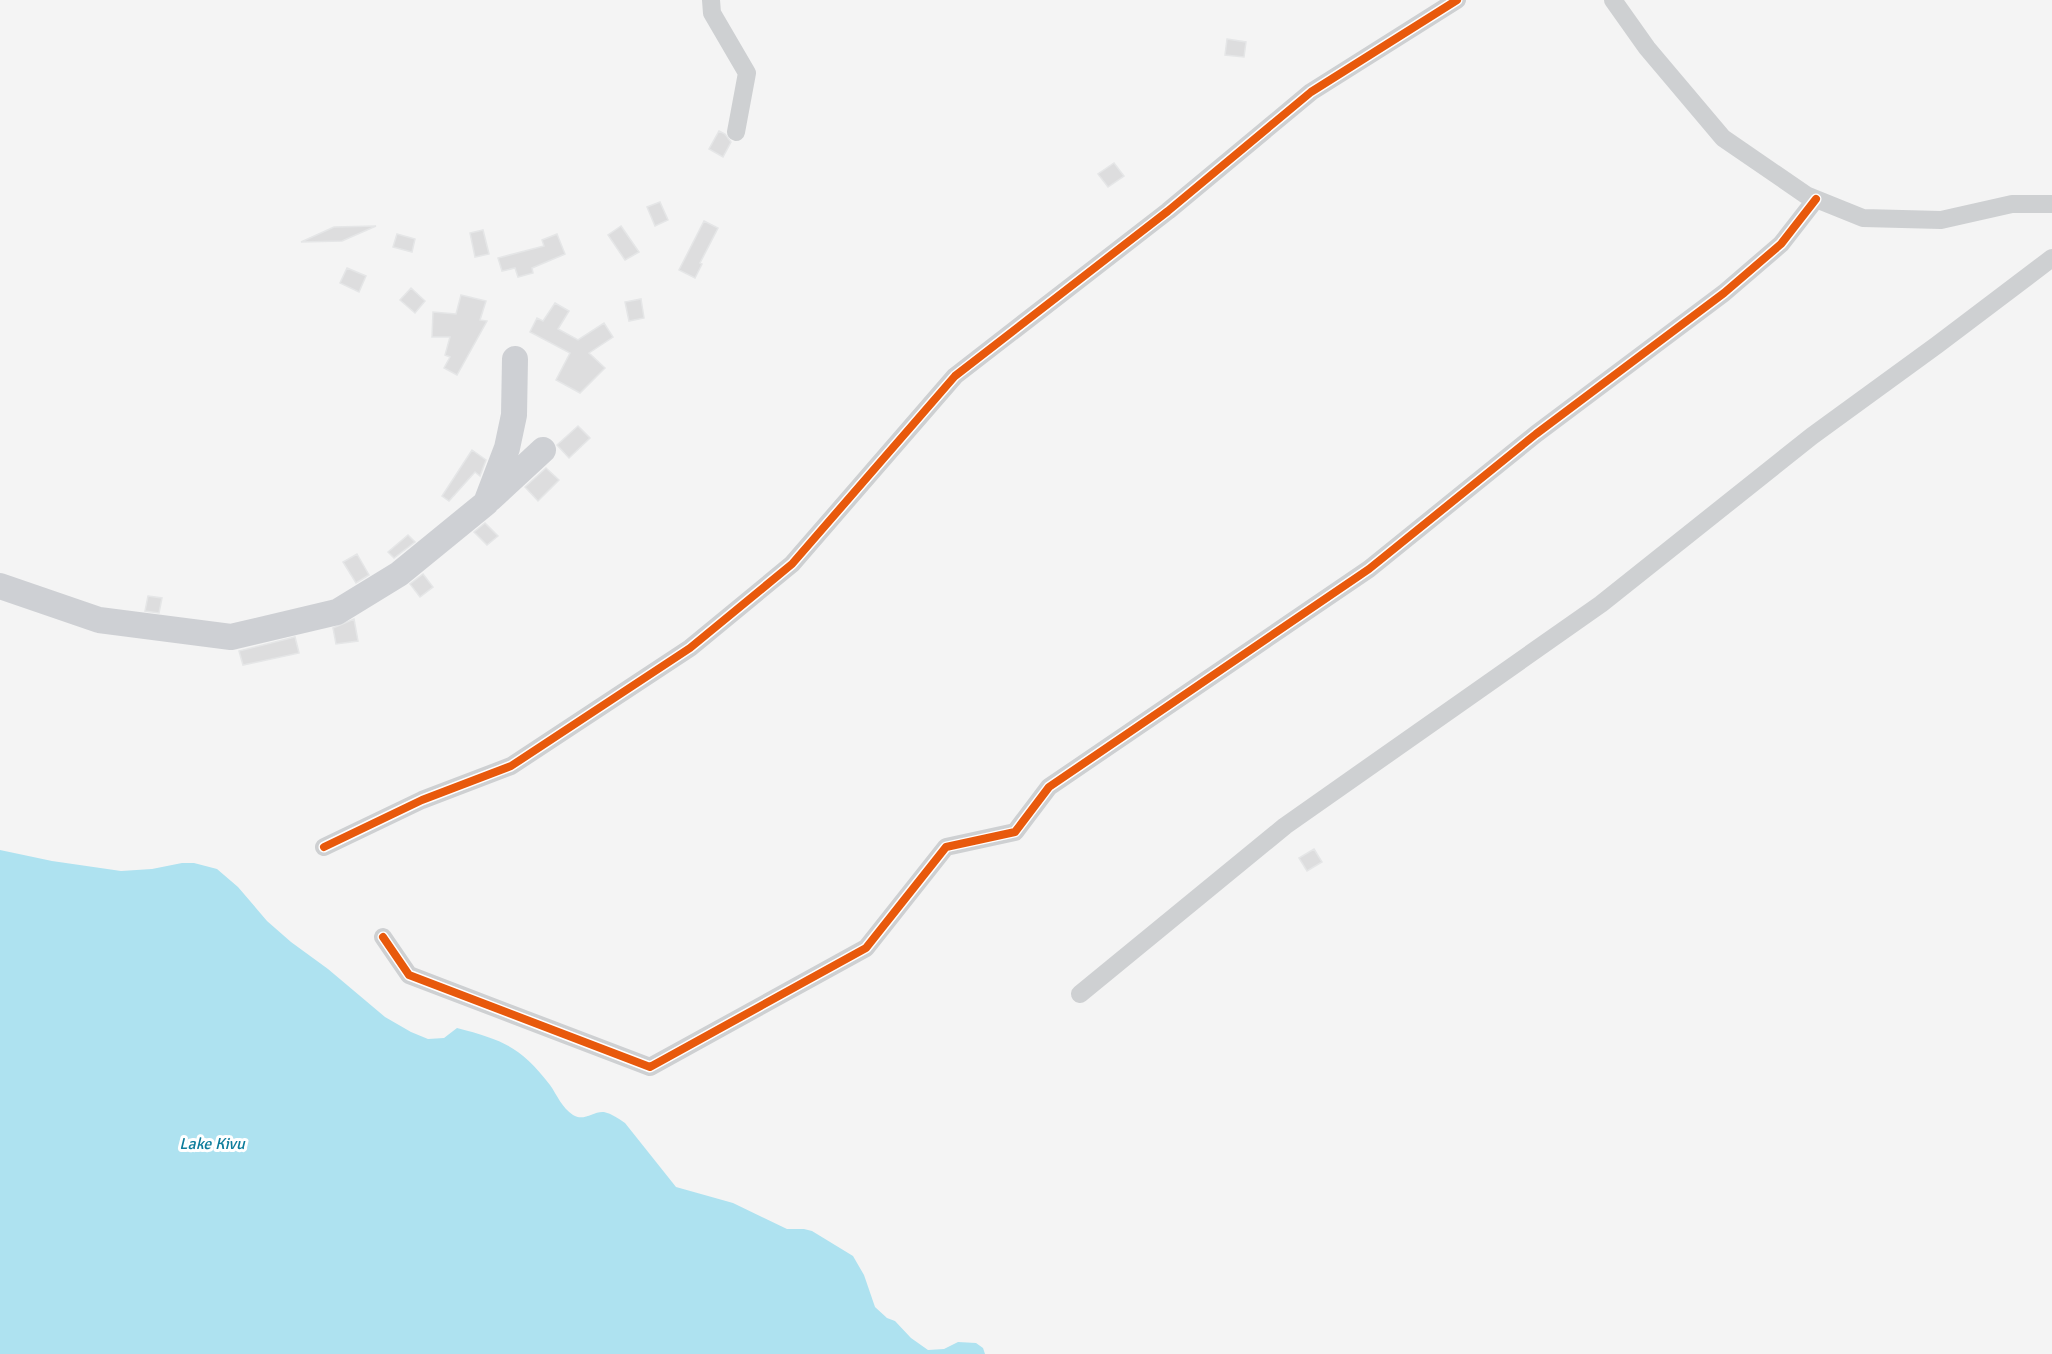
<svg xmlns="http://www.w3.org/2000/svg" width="2052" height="1354" font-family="Signika,sans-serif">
	<rect width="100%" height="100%" fill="#f4f4f4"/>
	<path fill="#aee2f0" d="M0,850L52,861L121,871L152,869L182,863H194L217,869L238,887L267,921L291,942L328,969L385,1017L411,1032L428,1039L444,1038L457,1028C503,1040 521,1047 550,1085C557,1095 562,1108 573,1115C584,1122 593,1111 604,1112C612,1114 618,1118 625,1123L676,1187L733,1203L787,1229H804L812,1231L853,1256L864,1275L875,1307L887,1318L895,1321L911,1338L928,1350L944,1349L958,1342L976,1343L983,1348L985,1354H0Z"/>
	<path fill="#ddddde" stroke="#e5e6e7" stroke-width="1.5" d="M1227,39L1246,42L1244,57L1225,55Z
		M719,131L725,134L731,142L723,157L709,149Z
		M1114,163L1124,176L1108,187L1098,174Z
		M660,202L668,220L655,226L647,207Z
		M704,221L718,228L700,263L702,264L695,278L679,270Z
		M376,226L342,241L301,242L334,227Z
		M621,226L639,252L625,260L608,235Z
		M483,230L489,254L475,257L470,233Z
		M397,234L415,239L412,252L393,247Z
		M557,234L565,254L532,268L533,273L518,277L515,268L502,271L498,258L544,246L542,240Z
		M347,268L366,276L359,292L340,283Z
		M411,288L425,301L415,313L400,300Z
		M461,295L486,301L480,320L487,321L457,375L444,368L450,357L445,355L450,337H432L433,312L456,314Z
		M641,299L644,318L629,321L625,302Z
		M555,303L569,311L558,329L578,340L604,323L613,337L589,353L605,368L580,393L556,380L570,353L530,332L537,318L543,321Z
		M578,426L590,438L569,458L557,445Z
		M472,450L486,460L480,476L475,472L449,501L442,496Z
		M546,468L559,480L538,501L525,487Z
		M485,523L498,536L487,545L474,532Z
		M408,535L415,542L394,558L388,552Z
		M357,554L369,575L356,583L343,562Z
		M423,574L433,587L420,597L410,584Z
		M148,596L162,598L159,613L145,611Z
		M354,619L358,641L336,644L333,628Z
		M295,637L299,653L243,665L239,651Z
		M1314,849L1322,862L1307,871L1299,858Z"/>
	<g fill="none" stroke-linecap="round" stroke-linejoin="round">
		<path stroke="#ced0d2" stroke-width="18" d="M711,0L712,13L747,73L736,132
			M1613,0L1647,48L1723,138L1806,195L1863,218L1941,220L2012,204H2052
			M324,847L422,800L511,766L690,648L792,564L955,376L1168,211L1311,92L1457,0
			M383,937L409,975L650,1067L866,948L946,847L1015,832L1049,787L1369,569L1536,434L1724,293L1781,244L1816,199
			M1080,994L1285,826L1601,604L1812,436L1937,345L2052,258"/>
		<path stroke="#ced0d4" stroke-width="26" d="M490,499L543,450
			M0,586L99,620L231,637L337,612L399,574L486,503L507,448L514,415L515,359"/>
		<defs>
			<path id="cycleway" d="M324,847L422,800L511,766L690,648L792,564L955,376L1168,211L1311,92L1457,0
				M383,937L409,975L650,1067L866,948L946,847L1015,832L1049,787L1369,569L1536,434L1724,293L1781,244L1816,199"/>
		</defs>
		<use href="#cycleway" stroke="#fff" stroke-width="11"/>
		<use href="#cycleway" stroke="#e8590c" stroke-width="8"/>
	</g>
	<g text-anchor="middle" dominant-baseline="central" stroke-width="6" stroke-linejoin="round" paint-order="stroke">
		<g font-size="16" font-style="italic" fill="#0c7c9b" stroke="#fff">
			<text x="212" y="1144">Lake Kivu</text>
		</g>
	</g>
</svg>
